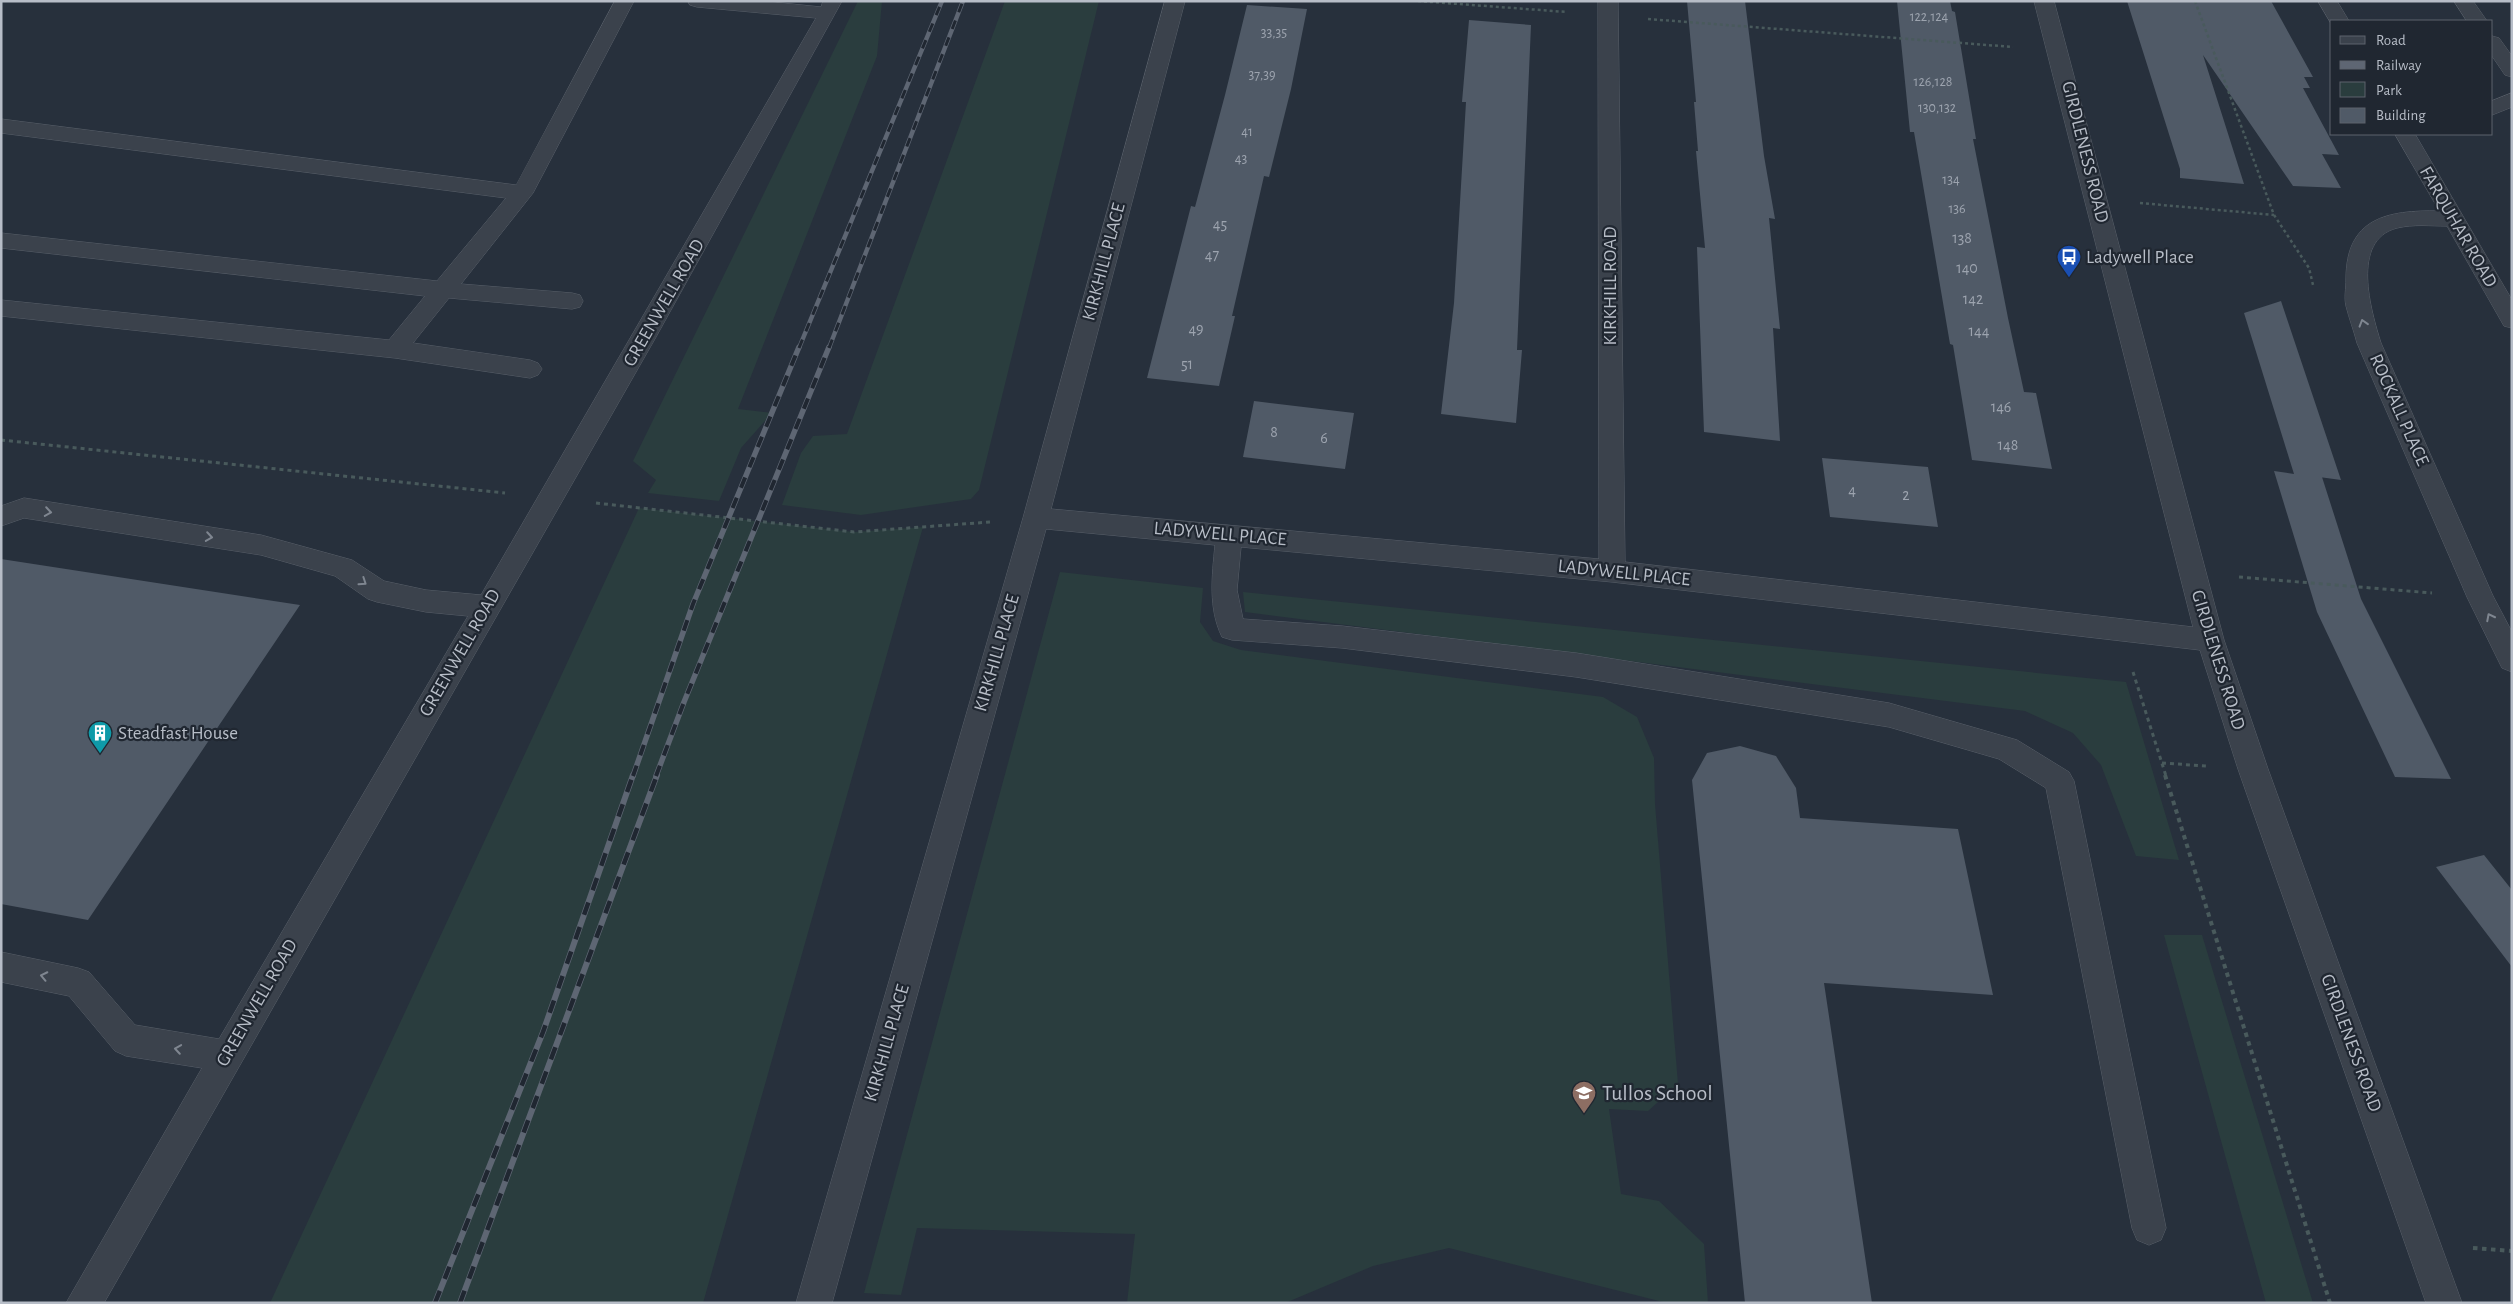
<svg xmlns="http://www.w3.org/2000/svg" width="2513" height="1304" font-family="'Alegreya Sans',sans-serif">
	<rect width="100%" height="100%" fill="#27303c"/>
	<path fill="#2a3d3e" d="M858,1H882L877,56L738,409L772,413L741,448L719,501L648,493L656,480L633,461Z
		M1005,1H1099L979,490L971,499L861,515L782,505L801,453L813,436L847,434Z
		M639,508L854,532L923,527L703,1303H270Z
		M1060,572L1203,588L1200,622L1213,641L1241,650L1603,697L1637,717L1654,758L1655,804L1678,1084L1648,1111L1609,1109L1621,1194L1659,1201L1704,1244L1708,1303H1667L1449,1248L1373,1266L1285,1303H1127L1135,1234L917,1228L901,1295L864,1293Z
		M1243,592L2126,682L2179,860L2136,856L2101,765L2073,733L2025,711L1245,612Z
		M2164,935H2202L2313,1303H2266Z"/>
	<path fill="#505a67" d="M1687,1H1745L1764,156L1775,219L1769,218L1780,329L1773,328L1780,441L1704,432L1697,247L1705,248L1696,151H1698L1694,102H1696Z
		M1897,1H1950L1952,11L1955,12L1976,139H1973L2008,318L2024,392L2036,393L2052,469L1972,460L1953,345L1950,344L1914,132H1910Z
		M2127,1H2271L2313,77H2304L2310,88H2303L2339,155L2322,154L2341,188L2293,186L2203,55L2244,184L2180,178V169Z
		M1247,5L1307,9L1291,89L1269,177L1264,176L1232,316H1235L1219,386L1147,378L1191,206L1195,207L1225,95Z
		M1469,20L1531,25L1517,350H1522L1516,423L1441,414L1454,303L1466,102H1462Z
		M2281,301L2341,480L2312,476L2322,477L2361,599L2451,779L2395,777L2317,612L2274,471L2294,474L2244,313Z
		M1254,401L1354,413L1345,469L1243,457Z
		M1822,458L1928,467L1938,527L1830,517Z
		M1,559L300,605L88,920L1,904Z
		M1740,746L1776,756L1796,788L1800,818L1958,829L1993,995L1824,983L1872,1303H1745L1692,780L1707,753Z
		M2484,855L2512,890V967L2436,867Z"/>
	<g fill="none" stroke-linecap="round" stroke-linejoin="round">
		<defs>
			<path id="minor" d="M615,1H634L533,193L461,284L572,293L580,295L583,301L580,307L572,309L449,298L413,343L530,360L538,363L542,369L538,375L530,378L395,358L1,316V300L389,340L425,296L1,248V233L437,281L506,198L1,133V119L516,185Z
				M688,1H763L821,7L823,1H842L656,337L104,1303H66L202,1068L126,1056L115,1051L69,996L1,982V952L78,968L89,972L135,1025L219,1039L468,616L426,612L377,602L368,599L335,576L261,555L24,518L1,526V506L24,498L261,535L352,560L384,581L426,590L481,595L816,18L697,7L690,5Z
				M1165,1H1185L1051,509L1599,559L1598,1H1618L1625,562L2193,627L2034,1H2054L2224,640L2268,769L2462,1303H2426L2238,769L2200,650L1612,582L1241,547L1237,590L1243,619L1342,626L1576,653L1889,703L2017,740L2069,772L2074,781L2166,1228L2161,1240L2149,1245L2137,1240L2132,1228L2046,788L1999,759L1889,727L1576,677L1342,648L1232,640L1222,637C1208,608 1212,576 1215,545L1046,529L832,1303H796L1023,518Z
				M2318,1H2337L2349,21H2332V25Z
				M2454,1H2473L2487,21H2467Z
				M2492,36L2499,38L2512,56V77L2505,75L2492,56Z
				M2512,93V107L2492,115V101Z
				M2395,134H2415L2512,300V328L2504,326L2447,226C2430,226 2414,224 2397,228C2350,240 2371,311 2381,343L2493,596L2512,632V672L2502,668L2467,597L2357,343C2354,331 2349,318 2346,306C2344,298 2346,288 2346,279C2346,218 2387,210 2439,211Z"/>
		</defs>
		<use href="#minor" stroke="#59606a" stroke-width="1"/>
		<path stroke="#495a5c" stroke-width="2.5" stroke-dasharray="3 3" stroke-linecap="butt" d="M1418,1L1567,12
			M2195,1L2274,215L2309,268L2313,285
			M1648,19L2013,47
			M2140,203L2274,215"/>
		<path stroke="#495a5c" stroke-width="3" stroke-dasharray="4 4" stroke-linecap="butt" d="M1,440L505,493
			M596,503L854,532L990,522
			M2239,577L2432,593
			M2133,672L2166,776
			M2162,763L2206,766"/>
		<path stroke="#495a5c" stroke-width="4" stroke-dasharray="4.5 4.5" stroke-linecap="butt" d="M2165,775L2330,1303
			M2473,1248L2512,1251"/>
		<use href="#minor" fill="#3b424c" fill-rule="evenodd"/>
		<defs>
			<path id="rail-far2" d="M799,348L942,1
				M829,348L963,1"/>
			<path id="rail-far1" d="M633,776L693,604L799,347
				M656,776L684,702L829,347"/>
			<path id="rail" d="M435,1303L543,1032L633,775
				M460,1303L657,775"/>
		</defs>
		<use href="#rail-far2" stroke="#5e6673" stroke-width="4.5"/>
		<use href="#rail-far1" stroke="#5e6673" stroke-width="5.5"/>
		<use href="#rail" stroke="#5e6673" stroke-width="6"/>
		<use href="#rail-far2" stroke="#202731" stroke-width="3" stroke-dasharray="9" stroke-linecap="butt"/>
		<use href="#rail-far1" stroke="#202731" stroke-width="4" stroke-dasharray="11" stroke-linecap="butt"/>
		<use href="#rail" stroke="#202731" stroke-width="4.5" stroke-dasharray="13" stroke-linecap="butt"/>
	</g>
	<defs><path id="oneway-chevron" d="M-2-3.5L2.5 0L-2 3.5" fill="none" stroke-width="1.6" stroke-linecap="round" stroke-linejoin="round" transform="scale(1.25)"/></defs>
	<g stroke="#7f8690">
		<use href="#oneway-chevron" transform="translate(2363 323) rotate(-107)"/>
		<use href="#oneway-chevron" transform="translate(48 512) rotate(9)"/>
		<use href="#oneway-chevron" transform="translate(209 537) rotate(9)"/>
		<use href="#oneway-chevron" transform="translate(363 582) rotate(34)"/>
		<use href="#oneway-chevron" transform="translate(2490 617) rotate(-117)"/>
		<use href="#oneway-chevron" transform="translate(44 976) rotate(-168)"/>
		<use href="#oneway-chevron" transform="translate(178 1049) rotate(-171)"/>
	</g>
	<defs>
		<symbol id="bus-pin" viewBox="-11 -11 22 30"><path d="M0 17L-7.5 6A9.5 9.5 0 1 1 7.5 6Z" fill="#1a4fb4" stroke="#202731"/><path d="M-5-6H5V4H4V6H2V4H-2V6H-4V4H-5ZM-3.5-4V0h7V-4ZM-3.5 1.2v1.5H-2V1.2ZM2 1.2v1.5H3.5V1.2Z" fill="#fff"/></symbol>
		<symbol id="building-pin" viewBox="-11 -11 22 30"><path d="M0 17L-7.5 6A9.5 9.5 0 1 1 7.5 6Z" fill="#0f9aa8" stroke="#202731"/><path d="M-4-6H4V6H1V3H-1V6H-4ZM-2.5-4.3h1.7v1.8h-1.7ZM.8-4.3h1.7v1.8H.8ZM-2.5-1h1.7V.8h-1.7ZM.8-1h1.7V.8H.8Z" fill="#fff"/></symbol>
		<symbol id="school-pin" viewBox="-11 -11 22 30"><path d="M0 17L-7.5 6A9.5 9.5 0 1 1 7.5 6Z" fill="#8d6e63" stroke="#202731"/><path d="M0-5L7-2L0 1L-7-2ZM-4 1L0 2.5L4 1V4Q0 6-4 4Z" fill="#fff"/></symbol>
	</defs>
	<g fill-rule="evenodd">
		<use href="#bus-pin" x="2055" y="243" width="28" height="38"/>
		<use href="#building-pin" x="86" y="719" width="28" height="38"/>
		<use href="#school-pin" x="1570" y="1079" width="28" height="38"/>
	</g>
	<g text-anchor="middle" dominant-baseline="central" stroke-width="4.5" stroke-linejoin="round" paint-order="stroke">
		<g font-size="14" fill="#9da4af">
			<text x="1929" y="17">122,124</text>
			<text x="1274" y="33">33,35</text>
			<text x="1262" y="75">37,39</text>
			<text x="1933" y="82">126,128</text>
			<text x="1937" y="108">130,132</text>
			<text x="1247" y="132">41</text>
			<text x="1241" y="159">43</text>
			<text x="1951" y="180">134</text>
			<text x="1957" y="209">136</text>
		</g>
		<g font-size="16" fill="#9da4af">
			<text x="1220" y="224">45</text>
			<text x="1962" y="238">138</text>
			<text x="1212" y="255">47</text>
			<text x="1967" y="268">140</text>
			<text x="1973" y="299">142</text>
			<text x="1196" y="329">49</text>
			<text x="1979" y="331">144</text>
			<text x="1187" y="364">51</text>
			<text x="2001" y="407">146</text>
			<text x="1274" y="432">8</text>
			<text x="1324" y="438">6</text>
			<text x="2008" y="445">148</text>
			<text x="1852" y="490">4</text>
			<text x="1906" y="495">2</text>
		</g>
		<g font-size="19" fill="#b7bdc7" stroke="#202731">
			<text transform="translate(2085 152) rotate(76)">GIRDLENESS ROAD</text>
			<text transform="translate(2458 227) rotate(60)">FARQUHAR ROAD</text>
			<text transform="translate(1104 262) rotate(-75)">KIRKHILL PLACE</text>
			<text transform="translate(1610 286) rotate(-90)">KIRKHILL ROAD</text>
			<text transform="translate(664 303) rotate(-60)">GREENWELL ROAD</text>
			<text transform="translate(2399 410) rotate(66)">ROCKALL PLACE</text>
			<text transform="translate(1220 534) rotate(5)">LADYWELL PLACE</text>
			<text transform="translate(1624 573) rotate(6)">LADYWELL PLACE</text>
			<text transform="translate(460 653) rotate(-60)">GREENWELL ROAD</text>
			<text transform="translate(997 653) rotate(-74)">KIRKHILL PLACE</text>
			<text transform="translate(2218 660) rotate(73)">GIRDLENESS ROAD</text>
			<text transform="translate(257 1003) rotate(-60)">GREENWELL ROAD</text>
			<text transform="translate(887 1043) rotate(-74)">KIRKHILL PLACE</text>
			<text transform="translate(2351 1043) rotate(70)">GIRDLENESS ROAD</text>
		</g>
		<g font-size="19" fill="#b7bdc7" stroke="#202731" text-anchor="start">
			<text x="2086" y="257">Ladywell Place</text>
			<text x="118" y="733">Steadfast House</text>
		</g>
		<g font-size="22" fill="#b7bdc7" stroke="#202731" text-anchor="start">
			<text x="1602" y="1093">Tullos School</text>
		</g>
	</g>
	<rect width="2513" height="1304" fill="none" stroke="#b7bdc7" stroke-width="5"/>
	<rect x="2330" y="20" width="162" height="115" fill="#202731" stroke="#5c636d"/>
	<rect x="2340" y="36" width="25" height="8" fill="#3b424c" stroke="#5c636d"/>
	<text x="2376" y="45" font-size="15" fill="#b7bdc7">Road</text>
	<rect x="2340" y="61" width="25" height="8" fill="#5e6673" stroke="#5c636d"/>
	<text x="2376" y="70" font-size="15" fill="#b7bdc7">Railway</text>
	<rect x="2340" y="82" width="25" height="15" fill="#2a3d3e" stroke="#5c636d"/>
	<text x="2376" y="95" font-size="15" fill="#b7bdc7">Park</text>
	<rect x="2340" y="108" width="25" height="15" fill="#505a67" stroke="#5c636d"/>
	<text x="2376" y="120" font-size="15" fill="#b7bdc7">Building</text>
</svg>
